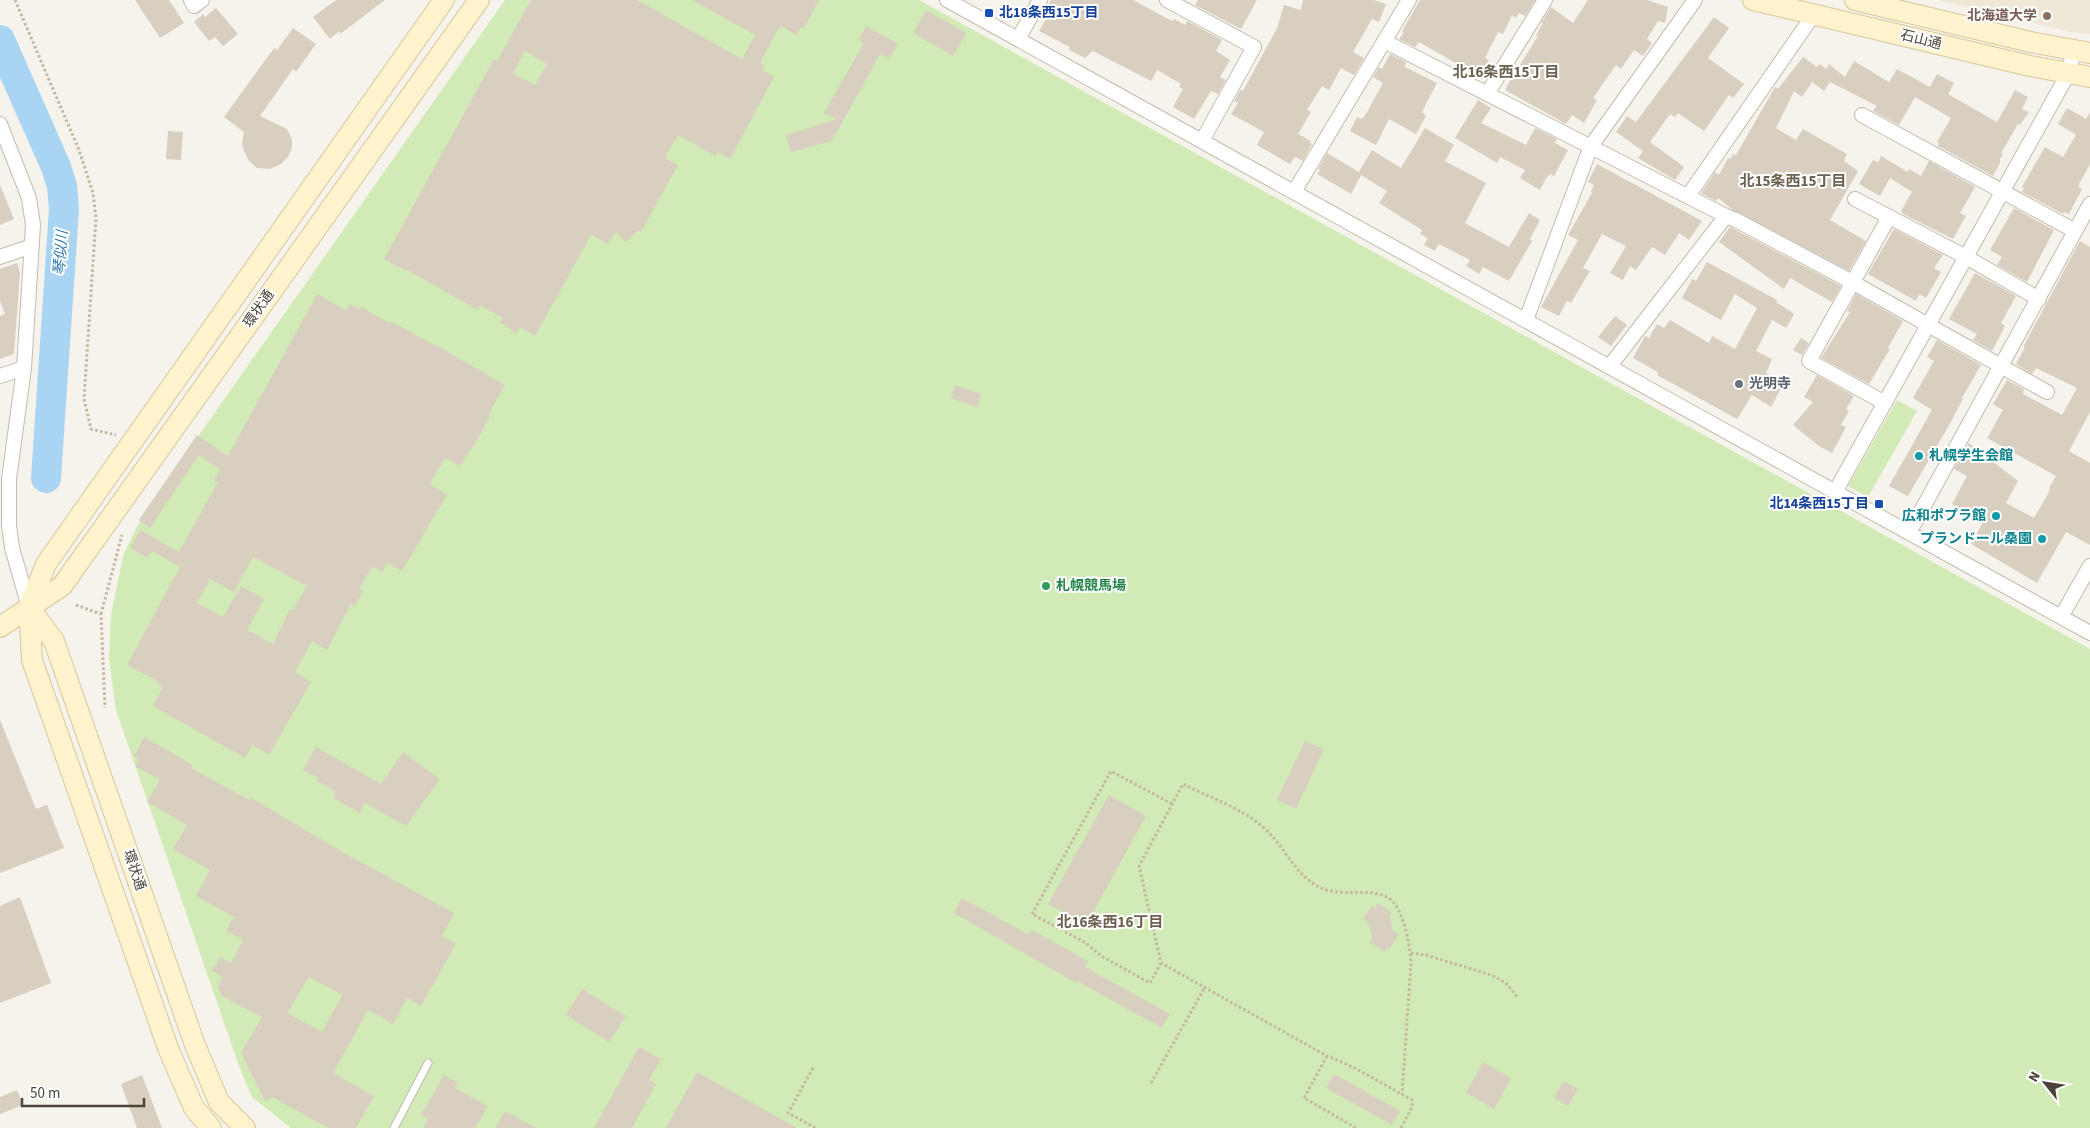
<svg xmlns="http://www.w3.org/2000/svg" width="2090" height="1128" font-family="'Source Sans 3','Noto Sans JP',sans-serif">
	<rect width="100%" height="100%" fill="#f6f3ec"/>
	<path fill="#efe8d6" d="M1937,0H2090V34L2071,32Z"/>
	<path fill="#d2eab5" d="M505,0H919L2090,649V1128H291L252,1097L239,1066L116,710L109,658L111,615L123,556L136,528L152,502Z
		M1897,400L1917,411L1868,497L1848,486Z"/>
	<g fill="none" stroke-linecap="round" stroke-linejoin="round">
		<path stroke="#a9d4f2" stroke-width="30" d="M0,40L56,167L62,186L64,209L46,478"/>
	</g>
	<path fill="#d8cfc1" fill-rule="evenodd" d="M135,0H169L184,23L160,38Z
		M336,0H385L340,34L339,31L330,39L313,17Z
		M531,0H637L742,59L755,35L692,0H819L804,28L801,27L797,35L780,26L760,63L765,66L763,70L774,77L730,159L718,152L716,156L678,135L665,158L678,165L641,232L639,230L626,242L616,232L608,244L591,235L535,336L520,327L517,333L500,323L503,318L480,305L478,310L407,270L406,271L384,259L494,59L497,61ZM525,51L547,64L535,85L513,73Z
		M1051,0H1133L1172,21L1174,19L1185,25L1187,21L1222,40L1216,51L1230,60L1220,77L1226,80L1218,94L1211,91L1194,119L1173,107L1183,89L1179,87L1181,84L1157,70L1151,81L1093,51L1085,58L1069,50L1070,47L1039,31L1050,12L1046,9Z
		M1198,0H1257L1241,29L1195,5Z
		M1303,0H1374L1386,4L1379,22L1372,19L1353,52L1364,58L1354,75L1341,68L1329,90L1322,86L1307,110L1311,112L1298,134L1311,141L1310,143L1312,144L1303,161L1295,157L1290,164L1257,145L1264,132L1231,114L1238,103L1234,101L1241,89L1243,91L1277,28L1284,5L1301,10Z
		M1420,0H1535L1525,16L1519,13L1516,18L1512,15L1503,34L1498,32L1485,58L1489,60L1480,77L1419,42L1415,47L1399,39L1404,32L1402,31Z
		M1588,0H1647L1668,7L1665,23L1658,21L1647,39L1652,43L1643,56L1634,50L1621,69L1616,65L1593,98L1597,100L1584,123L1572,115L1566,124L1505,90L1517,67L1518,68L1538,36L1536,35L1543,23H1541L1551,7L1573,23Z
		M216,8L238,34L223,46L215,37L209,41L194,22L203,14L205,17Z
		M926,10L966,33L953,56L913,33Z
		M1714,17L1729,28L1708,58L1744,84L1733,98L1729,95L1704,131L1678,113L1675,117L1670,114L1650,142L1684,167L1675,180L1638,158L1643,151L1616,132L1627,116L1636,122Z
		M866,26L898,44L889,59L880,54L832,141L791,152L786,135L837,119L824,113L864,43L859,40Z
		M293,28L316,44L296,72L293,69L260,116L287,129L292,139V148L288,157L281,164L270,169L257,168L249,161L244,151L242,143L244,132L224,117L274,48L277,50Z
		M1390,54L1406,62L1405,67L1437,83L1422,112L1426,116L1416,134L1389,119L1376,145L1350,131L1357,117L1362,119L1367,112L1383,83L1373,77L1379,67L1382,69Z
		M1803,57L1817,67L1820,64L1826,69L1829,64L1845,77L1854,61L1889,82L1897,69L1930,87L1937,74L1954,83L1948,94L1997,122L2015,90L2028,97L2022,109L2029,112L2020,125L2018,124L2001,153L2003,154L2000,159V163L1993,176L1938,146L1939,143L1937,142L1951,118L1915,97L1899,125L1873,111L1877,106L1830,82L1824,91L1812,82L1802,97L1794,91L1776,128L1796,140L1803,129L1847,154L1844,161L1858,171L1830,220L1866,241L1849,271L1733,210L1718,198L1716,201L1701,193L1715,172L1719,175L1728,158L1730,159L1733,154L1736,155L1775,87L1778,89Z
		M1478,100L1491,108L1481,123L1526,145L1535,128L1557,139L1555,143L1568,150L1554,176L1550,174L1547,177L1540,190L1520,178L1525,170L1500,157L1497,163L1455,138Z
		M2067,108L2086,119L2090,112V164L2078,186L2082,189L2069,214L2064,212L2063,214L2022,192L2024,188L2022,187L2045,147L2063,157L2076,135L2058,124Z
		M1425,128L1454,145L1445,161L1486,183L1465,223L1509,247L1529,213L1540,220L1530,239L1532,241L1509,281L1483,267L1479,274L1466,266L1470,260L1439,244L1435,251L1424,245L1428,238L1420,234L1422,230L1379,203L1387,191L1361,175L1351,194L1317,174L1320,170L1318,169L1327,153L1359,172L1372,150L1401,168Z
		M168,131L183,132L181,160L166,159Z
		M1881,156L1908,172L1909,169L1921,176L1929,161L1975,187L1960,213L1966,216L1953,239L1903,214L1901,211L1912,192L1890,178L1880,196L1859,184L1873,160L1878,162Z
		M1597,164L1702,221L1689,240L1679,233L1665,255L1652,247L1636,270L1630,266L1623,280L1610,273L1626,246L1602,234L1583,268L1590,271L1571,303L1567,301L1559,316L1541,307L1578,240L1568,235L1592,193L1591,192L1594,185L1588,182Z
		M0,185L14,219L0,225Z
		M2014,208L2054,230L2027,282L1997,265L2002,257L1990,250Z
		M1730,227L1841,286L1832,302L1790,278L1784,289L1719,242Z
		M1894,229L1943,255L1934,268L1941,272L1926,298L1919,294L1916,301L1868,274L1865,279Z
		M2080,241L2090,247V412L2069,451L2090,463V545L2066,532L2037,583L1971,544L1983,522L1952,504L1967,476L1954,469L1969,443L2018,481L2006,503L2034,518L2050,490L2049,488L2056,476L1987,438L2003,410L1993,404L2007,380L2024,389L2023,394L2062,415L2077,388L2036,368L2032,374L2016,364L2025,347H2023Z
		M1707,262L1777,300L1776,302L1794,314L1786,328L1772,320L1756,351L1772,359L1766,373L1784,383L1771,407L1752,395L1737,419L1657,375L1658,372L1633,358L1645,336L1649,338L1657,324L1664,328L1670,320L1709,343L1712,336L1735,349L1757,308L1735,294L1721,320L1682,298L1692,279L1696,281Z
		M17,263L20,273L14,354L0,359V316L5,314L0,301V269Z
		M1975,273L2016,296L2001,323L2005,326L1992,351L1973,340L1977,334L1949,319Z
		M317,294L347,311L350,304L360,309L361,307L389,323L390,321L436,346V345L505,385L488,415L490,416L476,442L460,466L445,458L430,484L447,495L402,571L387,563L382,572L372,567L359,589L363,591L355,606L351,604L327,650L312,641L295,672L311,682L269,755L252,745L245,758L153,706L163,687L157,683L158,681L127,665L180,567L152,551L148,558L130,548L140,530L179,552L218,482L214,480L220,469L199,455L150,528L139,520L197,435L228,456ZM253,557L307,586L293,610L290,609L273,644L247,630L264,599L241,586L223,617L197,603L210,579L234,592Z
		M1856,294L1903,321L1888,348L1890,349L1869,384L1821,358L1850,312L1847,311Z
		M1615,316L1627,325L1611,346L1598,337Z
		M1801,338L1809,343L1802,355L1793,350Z
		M1937,340L1981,365L1962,398L1963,399L1952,420L1908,496L1889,486L1932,410L1913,398L1934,361L1927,357Z
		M1817,375L1854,396L1846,409L1849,411L1841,425L1846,427L1832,453L1819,446L1793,425L1813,402L1804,397Z
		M955,385L981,394L977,407L951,398Z
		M0,720L36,809L47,805L64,848L0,873Z
		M144,737L193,765L191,768L249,800L250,797L344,853L454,913L442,936L456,944L421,1006L407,998L393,1024L368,1010L333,1073L374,1096L356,1128H328L272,1097L265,1101L241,1053L262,1017L222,996L218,986L223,977L212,971L220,957L231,963L243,940L226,931L234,917L196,896L210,870L173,849L187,825L147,802L160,780L135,766L139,759L134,756ZM309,977L342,995L322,1032L287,1013Z
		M1305,741L1324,749L1296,809L1277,800Z
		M316,747L381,784L403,752L440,779L406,826L365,803L360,813L333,798L336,792L317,781L318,778L303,770Z
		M1109,795L1146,816L1086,925L1048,904Z
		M20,897L51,983L0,1003V906Z
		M962,898L1029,935L1032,930L1088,961L1085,967L1170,1014L1162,1028L1077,981L1076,983L954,913Z
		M1378,903L1392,912L1390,915L1392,930L1399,934L1390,948L1384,951L1370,943L1372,939L1369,924L1363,919L1372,906L1375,908Z
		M582,989L626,1016L609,1042L566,1015Z
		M639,1047L661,1059L649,1080L656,1084L632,1128H594Z
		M1483,1062L1511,1078L1494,1109L1466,1093Z
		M697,1072L797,1128H666Z
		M1334,1074L1400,1111L1392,1125L1326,1088Z
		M142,1075L162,1128H137L121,1084Z
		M444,1075L458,1083L455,1088L488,1106L475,1128H423L428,1119L421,1115Z
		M1563,1081L1578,1089L1568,1106L1554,1098Z
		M17,1090L23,1105L0,1114V1097Z
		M505,1111L536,1128H495Z"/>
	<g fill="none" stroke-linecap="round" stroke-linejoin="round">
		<defs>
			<path id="lane" d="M394,1128L428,1063"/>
			<path id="street" d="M191,0L194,6L202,0
				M947,0L2090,633
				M1167,0L1254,47L1202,141
				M1018,39L1040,0
				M1384,41L1726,216L1736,220L1852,282L2047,392
				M1487,94L1545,0
				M1862,115L2075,231
				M0,124L29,198L33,225L24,368L9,479V525L12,548L29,607
				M1294,192L1409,0
				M1688,196L1814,14
				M1855,199L1966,257L2039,299
				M0,257L32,246
				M1526,320L1591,146L1695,0
				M1609,367L1726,216
				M0,376L24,368
				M1885,403L1809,361L1889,217
				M1835,492L2068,74L2074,51
				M1909,533L2090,204
				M2061,617L2090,566"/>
			<path id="secondary" d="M1753,0L2030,66L2090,77
				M1855,0L2035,43L2090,53
				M29,607L54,641L195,1045L219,1102L245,1128
				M0,627L62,586L479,0
				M211,1128L194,1108L168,1048L32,660L29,607L46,564L444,0"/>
		</defs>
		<use href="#lane" stroke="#c2bbae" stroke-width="9"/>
		<use href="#street" stroke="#c2bbae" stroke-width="16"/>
		<use href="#secondary" stroke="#d6c79b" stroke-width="22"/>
		<path stroke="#c4b79f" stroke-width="3" stroke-dasharray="2.5 2.5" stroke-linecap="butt" d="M15,0L79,150L93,193L96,218L84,399L91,429L116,435
			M76,605L101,614L105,708
			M101,614L122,535
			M1411,953L1426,955L1491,975L1506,983L1518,998
			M1161,963L1150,983L1101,956L1086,943L1032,914L1111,771L1172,804
			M1327,1056L1304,1098L1356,1128
			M813,1068L788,1113L816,1128
			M1151,1083L1205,987
			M1401,1128L1412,1107V1100C1384,1085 1357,1067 1327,1056L1161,963L1139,866L1183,784C1209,797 1241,808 1263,827C1284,845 1293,872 1317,886C1342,900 1377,884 1393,902C1404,914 1411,948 1411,964L1402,1094"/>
		<use href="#lane" stroke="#fff" stroke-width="7"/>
		<use href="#street" stroke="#fff" stroke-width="14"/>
		<use href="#secondary" stroke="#fff3cd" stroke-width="20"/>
	</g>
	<g fill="#1a4fb4" stroke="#fff" stroke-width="2">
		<rect x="984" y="8" width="10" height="10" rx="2.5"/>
		<rect x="1874" y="499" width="10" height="10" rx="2.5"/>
	</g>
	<circle fill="#8d6e63" stroke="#fff" stroke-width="2" cx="2047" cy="16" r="5"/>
	<circle fill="#6b7280" stroke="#fff" stroke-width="2" cx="1739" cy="384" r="5"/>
	<g fill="#0f9aa8" stroke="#fff" stroke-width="2">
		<circle cx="1919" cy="456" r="5"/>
		<circle cx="1996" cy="516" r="5"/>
		<circle cx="2042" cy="539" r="5"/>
	</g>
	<circle fill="#2e9e5b" stroke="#fff" stroke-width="2" cx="1046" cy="586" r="5"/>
	<g text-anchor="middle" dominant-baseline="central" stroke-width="4" stroke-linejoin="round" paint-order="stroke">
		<g font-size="14" font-weight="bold" fill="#164399" stroke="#fff" text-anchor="start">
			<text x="999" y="13">北18条西15丁目</text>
			<text x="1869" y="504" text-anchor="end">北14条西15丁目</text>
		</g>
		<g font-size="14" font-weight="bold" fill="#785e54" stroke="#fff" text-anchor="end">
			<text x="2037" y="16">北海道大学</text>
		</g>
		<g font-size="14" fill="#4b4439" stroke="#fff">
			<text transform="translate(1921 40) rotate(14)">石山通</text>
			<text transform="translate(259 309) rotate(-55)">環状通</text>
			<text transform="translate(134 870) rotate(71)">環状通</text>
		</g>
		<g font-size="14" font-weight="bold" fill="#5b616d" stroke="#fff" text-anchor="start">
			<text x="1749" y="384">光明寺</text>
		</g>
		<g font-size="14" font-weight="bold" fill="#0d838f" stroke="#fff" text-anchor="end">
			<text x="1929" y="456" text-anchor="start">札幌学生会館</text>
			<text x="1986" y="516">広和ポプラ館</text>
			<text x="2032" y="539">プランドール桑園</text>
		</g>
		<g font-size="14" font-weight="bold" fill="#27864d" stroke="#fff" text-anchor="start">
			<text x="1056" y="586">札幌競馬場</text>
		</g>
		<g font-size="15" font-weight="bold" fill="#6e6250" stroke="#fff">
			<text x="1506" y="72">北16条西15丁目</text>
			<text x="1793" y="181">北15条西15丁目</text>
			<text x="1110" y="922">北16条西16丁目</text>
		</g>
		<g font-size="15" font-style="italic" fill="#2e7ab2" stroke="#fff">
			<text transform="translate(61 253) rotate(-86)">琴似川</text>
		</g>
	</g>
	<g transform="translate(2045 1083) rotate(300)" stroke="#ffffff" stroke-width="4" paint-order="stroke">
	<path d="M0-4L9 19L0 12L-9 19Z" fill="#4b4439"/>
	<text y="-8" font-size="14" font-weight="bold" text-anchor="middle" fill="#4b4439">N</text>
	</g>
	<path d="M22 1098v8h122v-8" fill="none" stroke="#4b4439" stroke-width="2.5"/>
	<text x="30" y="1098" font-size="15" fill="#4b4439" stroke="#ffffff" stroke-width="4" paint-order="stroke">50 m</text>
</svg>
